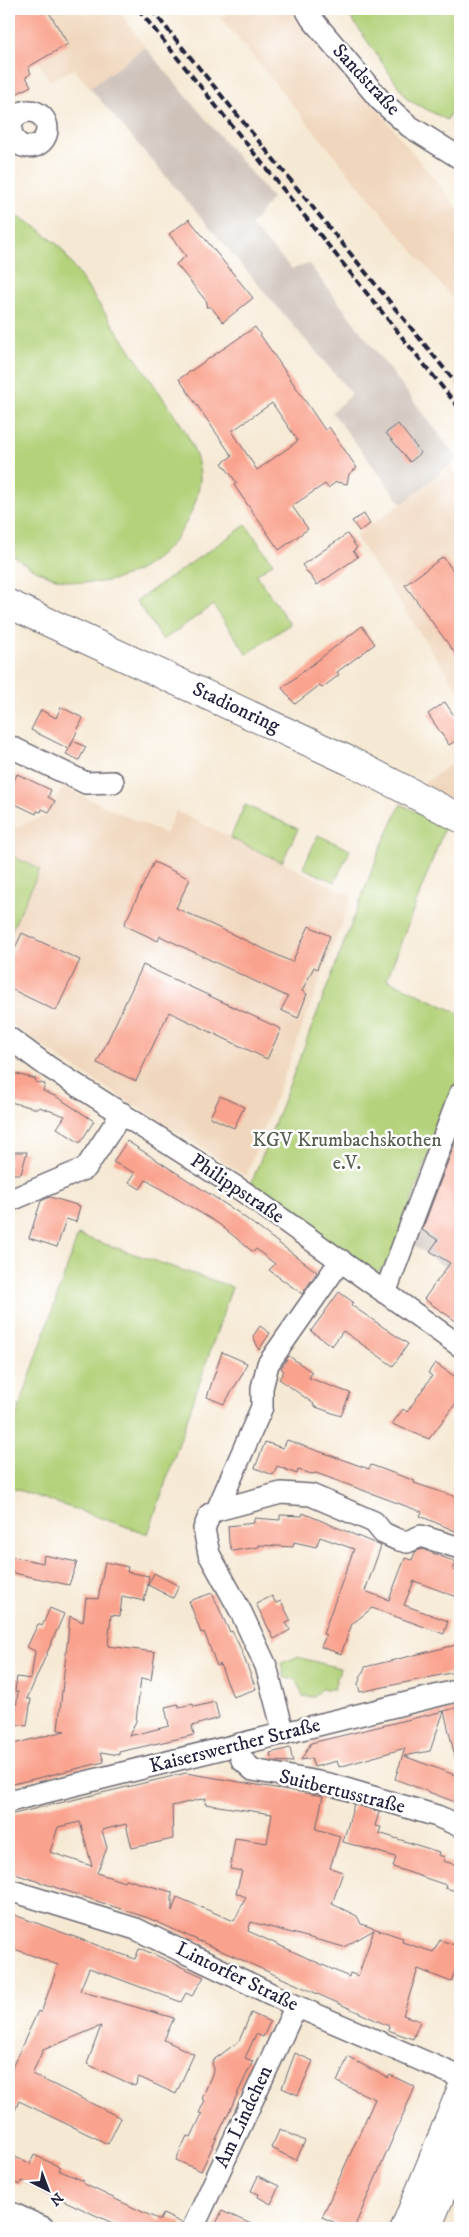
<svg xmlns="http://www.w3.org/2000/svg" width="469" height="2237" font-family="'IM FELL DW Pica',serif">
	<rect width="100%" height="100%" fill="#fff"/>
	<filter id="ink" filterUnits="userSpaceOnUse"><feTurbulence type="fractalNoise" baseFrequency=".02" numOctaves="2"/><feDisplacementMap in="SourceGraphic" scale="10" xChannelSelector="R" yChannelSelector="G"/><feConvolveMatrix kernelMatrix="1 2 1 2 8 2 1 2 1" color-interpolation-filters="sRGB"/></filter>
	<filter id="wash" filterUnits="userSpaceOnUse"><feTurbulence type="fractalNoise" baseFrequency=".0096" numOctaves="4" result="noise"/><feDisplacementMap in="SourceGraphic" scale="20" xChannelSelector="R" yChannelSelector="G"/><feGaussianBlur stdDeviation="1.12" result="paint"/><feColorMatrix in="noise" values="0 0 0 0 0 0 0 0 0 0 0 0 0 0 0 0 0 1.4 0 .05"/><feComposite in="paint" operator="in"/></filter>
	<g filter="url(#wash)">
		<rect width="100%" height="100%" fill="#f6e9d4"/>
		<path fill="#f0d6bc" d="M9,9H118L145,47L90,88L74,69L50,81L9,12Z
			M239,9H296L460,211V308L220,17Z
			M460,103V134L449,125Z
			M450,467L460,478V693L355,536L402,504Z
			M460,757V806L421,786Z
			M63,787L165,834L176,811L352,896L246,1176L58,1057L9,1022V830L47,815Z"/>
		<path fill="#cec2b9" d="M145,47L272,198L251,226L292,269L309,264L458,459L402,504L332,412L352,394L90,88Z
			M460,1110V1278L411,1243Z"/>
		<path fill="#b3d27a" stroke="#6a7a5a" d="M345,9H460V93L447,120L408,100Z
			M9,214C30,220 44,233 60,247L183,427C191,443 200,460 200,478C199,497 191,516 181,531C141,592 63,599 9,552Z
			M246,525L273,563L256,575L290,624L247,654L213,605L163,640L136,601Z
			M401,804L445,827L387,979L460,1014V1079L452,1089L389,1263L373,1276L250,1187L381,847Z
			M245,805L298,829L282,862L230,838Z
			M318,835L350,850L335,882L303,868Z
			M9,855L40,869L9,936Z
			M78,1235L232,1287L148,1534L9,1487V1438Z
			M297,1657L340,1668L334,1689H322L314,1697L303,1696L295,1679L284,1678L281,1663Z"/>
		<g id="blocks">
			<path fill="#f9a28d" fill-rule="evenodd" d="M9,9H47L68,44L28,67L31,73L26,77L31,86L16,94L9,82Z
				M189,219L253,298L223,322L211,307H206L207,302L176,264L186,256L169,234Z
				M255,327L325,430L329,427L357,468L349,474L347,484L336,482L328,488L325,484L292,506L308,529L279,550L234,485L237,483L222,463L232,456L179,379ZM272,403L298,441L257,470L232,431Z
				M398,424L421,453L410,462L386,433Z
				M364,514L370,524L359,531L352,521Z
				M347,534L357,548L353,551L358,557L317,585L302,565Z
				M443,557L460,580V660L405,585Z
				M362,626L375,644L337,672L339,675L322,688L320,685L295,704L282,688Z
				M445,702L460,725V738L449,745L428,714Z
				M61,707L83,718L70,747L73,741L86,747L79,760L66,754L69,749L31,730L41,710L56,718Z
				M17,774L51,790L48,797L55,801L49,812L42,809L41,812L37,811L36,814L9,801V778L14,781Z
				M154,862L190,879L176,908L292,962L309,926L330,936L317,969L314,967L302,991L307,994L298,1018L281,1010L288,997L160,936L158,941L124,925Z
				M22,933L80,960L56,1011L9,988V961Z
				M143,965L281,1029L267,1059L169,1012L136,1081L97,1063Z
				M9,1072L36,1079L35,1082L45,1084L43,1091L57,1097L94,1121L80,1143L57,1128L65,1116L39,1107L38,1109L10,1102Z
				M220,1096L244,1107L234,1128L210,1117Z
				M460,1129V1324L424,1299L450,1263L430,1251L438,1240L422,1230Z
				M127,1141L236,1211L317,1272L302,1294L269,1270L275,1264L256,1249L253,1252L219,1224L146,1180L140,1189L129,1182L135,1173L113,1162Z
				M9,1152H27L21,1174H9Z
				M50,1197L80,1206L76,1222L66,1219L57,1247L29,1238L41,1201Z
				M339,1292L353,1302L351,1305L408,1344L393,1366L343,1331L332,1346L311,1331Z
				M260,1326L270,1333L259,1350L253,1336Z
				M222,1352L247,1363L242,1375L224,1404L207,1397Z
				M289,1356L312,1372L309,1378L350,1393L341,1416L313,1406L314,1404L279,1379L284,1371L281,1368Z
				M435,1363L460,1380V1405L456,1403L429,1439L392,1424L403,1409L407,1412L432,1376L428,1373Z
				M287,1440L369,1469L371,1465L415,1481L414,1483L460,1498V1533L420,1516L422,1512L316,1473L312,1474L298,1470L297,1474L277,1466L273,1475L255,1468L265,1442L283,1448Z
				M303,1513L381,1546L365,1591L389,1600L405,1558L412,1560L415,1552L422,1549L456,1562L453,1570L460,1573V1598L414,1581L404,1605L448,1621L444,1634L372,1608L352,1624L341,1654L321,1647L326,1635L323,1634L354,1549L320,1537L316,1547L294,1542L293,1547L259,1545V1547L232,1551L229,1543L228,1526L254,1523V1518L280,1520V1515L302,1516Z
				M44,1555L77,1562L69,1585L9,1572V1556L43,1563Z
				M105,1562L128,1567L127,1572L149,1576L148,1585L154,1573L179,1586L173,1598L148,1585L144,1601L122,1596L120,1616L111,1615L108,1646L155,1652L151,1680L141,1678L136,1721L129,1736L169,1726L165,1707L178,1704L179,1707L193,1704L194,1707L215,1702L219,1718L192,1726L194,1735L119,1752V1755L101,1752L104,1762L9,1785V1745L65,1731L58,1730L70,1616L83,1622L86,1598L98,1599Z
				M212,1593L226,1624L230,1632L232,1631L240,1647L256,1689L233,1697L220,1664L217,1666L204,1632L201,1633L189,1601Z
				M272,1596L276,1603L281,1601L291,1621L286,1623L290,1630L274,1639L256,1604Z
				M50,1608L64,1614L27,1699H31L27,1726L14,1724L18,1692L15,1691L17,1677L31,1679L35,1651L27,1647L38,1624L42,1626Z
				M456,1645L460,1671L360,1692L358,1684L365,1667Z
				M460,1707V1757H455L444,1711Z
				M444,1711L430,1751L404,1756L460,1777V1804L395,1779L405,1748L339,1767L337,1761L314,1767L311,1758L301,1760L311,1743Z
				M290,1748L293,1762L272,1761L270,1753Z
				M186,1773L323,1796L316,1829L340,1836L330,1868L343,1872L332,1904L357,1916L361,1924L403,1938L402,1942L433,1952L440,1940L460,1947V1957L451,1982L418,1969L403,2015L420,2021L413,2039L388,2030L389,2026L148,1918L9,1872V1815ZM206,1798L205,1804L272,1814L267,1843L235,1838L230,1869L242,1871L236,1893L246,1897L234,1921L177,1897L172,1911V1892L125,1879L124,1882L97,1873L107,1848L102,1830L126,1824L132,1848L173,1839L172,1806ZM80,1822L92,1866L50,1852L58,1827ZM251,1922L344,1947L374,1930L358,1976L350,1973L349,1977L248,1931Z
				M354,1804L379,1812L375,1826L381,1827L379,1833L439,1852L438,1855L445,1857L443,1861L460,1866V1892L445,1888L446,1885L393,1867L396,1857L343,1842Z
				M9,1913L135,1959L139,1949L144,1950L204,1977L192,1996L186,1993L181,2002L89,1968L80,1991L174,2018L164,2040L194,2054L176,2094L139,2077L135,2086L87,2064L101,2026L43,2050L32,2074L121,2118L108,2144L19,2101L9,2125V2074L38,2011L41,2013L58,1965L9,1947Z
				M251,2013L270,2022L263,2037L256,2034L245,2058L253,2061L201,2171L176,2160L187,2136L191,2137L202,2114L199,2113L205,2100L202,2099L213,2071L212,2061L239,2041Z
				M295,2053L313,2061L298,2095L282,2088Z
				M348,2057L388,2078L390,2075L415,2087L354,2228H347L322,2217L375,2099L337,2082Z
				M280,2129L305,2141L296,2160L271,2148Z
				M9,2154L30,2164L34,2155L60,2167L58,2170L84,2181L82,2183L132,2207L160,2220L163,2214L182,2223L181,2228H123L22,2181L20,2185L9,2180Z
				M258,2176L279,2186L271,2204L258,2197L259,2194L251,2191Z
				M222,2211L260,2228H214Z"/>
		</g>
	</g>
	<g filter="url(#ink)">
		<use href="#blocks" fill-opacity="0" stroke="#6c6871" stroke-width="1"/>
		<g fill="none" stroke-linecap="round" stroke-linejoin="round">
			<defs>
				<path id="minor" d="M306,9L311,18L380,100L409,126L460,158
					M11 129a18 18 0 1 1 36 0a18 18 0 1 1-36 0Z
					M9,746L86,783L113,782
					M9,1038L47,1066L244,1192L460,1346
					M9,1201L86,1168L122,1113
					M385,1293L460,1094
					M217,1510L281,1493L311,1495L374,1522L383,1533L396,1539L407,1542L421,1536L460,1548
					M284,1734L266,1666L241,1612L209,1554L204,1529L210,1514L217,1510L262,1407V1388L268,1364L341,1260
					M237,1745L242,1760L253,1770L329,1784L437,1816L460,1826
					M9,1801L460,1690
					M9,1890L136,1929L296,2006L460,2077
					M9,2212L44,2228
					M193,2228L296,2006"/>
				<path id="major" d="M9,604L350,761L460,818
					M405,2228L460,2093
					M427,2228L460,2147"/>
			</defs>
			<use href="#minor" stroke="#6c6871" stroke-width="24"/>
			<use href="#major" stroke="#6c6871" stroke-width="30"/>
			<use href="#minor" stroke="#fff" stroke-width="21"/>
			<use href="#major" stroke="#fff" stroke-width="28"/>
			<path stroke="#22223b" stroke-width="4" stroke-dasharray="8 4" stroke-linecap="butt" d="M138,9L460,409
				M151,9L460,388"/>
		</g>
	</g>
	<g text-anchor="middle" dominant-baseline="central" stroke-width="5" stroke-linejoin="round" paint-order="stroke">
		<g font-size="20" fill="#22223b" stroke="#fff">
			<text transform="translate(366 80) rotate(47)">Sandstraße</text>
			<text transform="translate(236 708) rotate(25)">Stadionring</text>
			<text transform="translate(237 1189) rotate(34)">Philippstraße</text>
			<text transform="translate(235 1746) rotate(-14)">Kaiserswerther Straße</text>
			<text transform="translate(342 1792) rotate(14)">Suitbertusstraße</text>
			<text transform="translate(237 1977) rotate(26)">Lintorfer Straße</text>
			<text transform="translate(244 2117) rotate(-65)">Am Lindchen</text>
		</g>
		<g font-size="20" fill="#556051" stroke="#fff">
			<text x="347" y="1140">KGV Krumbachskothen<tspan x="347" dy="23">e.V.</tspan></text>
		</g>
	</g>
	<rect width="469" height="2237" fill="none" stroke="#fff" stroke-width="30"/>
	<g transform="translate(48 2190) rotate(138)" stroke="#ffffff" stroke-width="4" paint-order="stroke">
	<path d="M0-4L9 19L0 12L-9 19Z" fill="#22223b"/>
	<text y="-8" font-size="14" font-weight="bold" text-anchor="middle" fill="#22223b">N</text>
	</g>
</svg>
